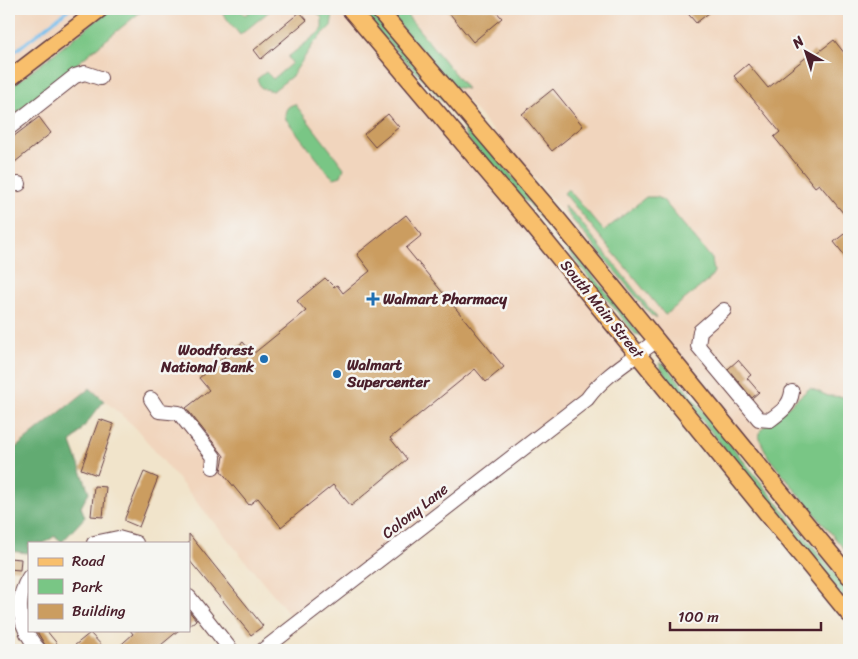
<svg xmlns="http://www.w3.org/2000/svg" width="858" height="659" font-family="Sriracha,sans-serif">
	<rect width="100%" height="100%" fill="#f6f6f2"/>
	<filter id="ink" filterUnits="userSpaceOnUse"><feTurbulence type="fractalNoise" baseFrequency=".02" numOctaves="2"/><feDisplacementMap in="SourceGraphic" scale="10" xChannelSelector="R" yChannelSelector="G"/><feConvolveMatrix kernelMatrix="1 2 1 2 8 2 1 2 1" color-interpolation-filters="sRGB"/></filter>
	<filter id="wash" filterUnits="userSpaceOnUse"><feTurbulence type="fractalNoise" baseFrequency=".0096" numOctaves="4" result="noise"/><feDisplacementMap in="SourceGraphic" scale="20" xChannelSelector="R" yChannelSelector="G"/><feGaussianBlur stdDeviation="1.12" result="paint"/><feColorMatrix in="noise" values="0 0 0 0 0 0 0 0 0 0 0 0 0 0 0 0 0 1.4 0 .05"/><feComposite in="paint" operator="in"/></filter>
	<g filter="url(#wash)">
		<rect width="100%" height="100%" fill="#f1e4cb"/>
		<path fill="#f1d5bd" d="M9,9H350L639,355L295,624L287,611L135,427L90,388L9,453Z
			M387,9H849V562L847,564L536,180Z"/>
		<path fill="#79c685" stroke="#627258" d="M111,9H144L9,119V89Z
			M219,9H239L245,15L253,9H272L240,35Z
			M314,9H334L331,26L314,43L292,76L273,91L261,88L257,79L266,72L273,79L292,63L288,57L322,30V18Z
			M358,9H368L446,99L443,101C415,70 385,41 358,9Z
			M393,9H402L467,89L453,87L396,21Z
			M295,104L344,168L341,176L334,178L329,174L285,118C285,109 287,106 295,104Z
			M465,122L527,193L641,335L635,334L528,202L517,197L466,137L462,125Z
			M568,189L604,231L646,197H657L663,200L712,259L714,272L709,280L665,315L564,193Z
			M564,206L576,216L657,318L652,316L566,212Z
			M659,363L666,365L849,591V605L661,369Z
			M810,388L828,396L849,397V555L769,458L759,438L761,429Z"/>
		<path fill="#62ab72" stroke="#56654e" d="M90,388L104,401L71,443L89,492L81,507L85,517L62,542L55,536L44,543H29L28,553L9,551V453Z"/>
		<g fill="none" stroke-linecap="round" stroke-linejoin="round">
			<path stroke="#75bded" stroke-width="3" d="M840,9L849,20
				M9,56L69,9"/>
		</g>
		<g id="blocks">
			<path fill="#cb9d60" d="M446,9H494L502,18L473,42Z
				M684,9H714L696,23Z
				M300,12L307,20L261,59L254,50Z
				M834,40L849,59V220L819,184L815,187L774,137L780,132L734,76L748,64L768,88L814,51L816,54Z
				M553,89L583,126L552,151L522,114Z
				M388,114L399,127L375,147L364,134Z
				M39,117L51,133L15,162L9,154V140Z
				M406,215L422,235L406,248L504,367L486,382L475,369L390,438L407,459L351,506L333,485L281,527L258,498L249,505L221,471L224,456L186,408L209,390L199,378L243,342L253,354L306,311L297,301L325,278L334,287L337,285L343,293L370,271L357,254Z
				M849,230V261L834,242Z
				M738,360L751,375L747,378L759,392L752,398L728,369Z
				M99,419L113,424V428L97,475L81,469Z
				M144,472L158,478L139,527L125,521V518Z
				M94,486L106,487L103,517L91,516Z
				M189,534L263,626L251,635L189,560Z
				M9,558L21,559L20,570L9,569Z
				M189,611L196,620L189,626Z
				M36,630H46L59,646L54,650H48Z
				M130,630H179L155,650H115L133,634Z
				M90,633L106,650H69Z"/>
		</g>
	</g>
	<g filter="url(#ink)">
		<use href="#blocks" fill-opacity="0" stroke="#633d43" stroke-width="1"/>
		<g fill="none" stroke-linecap="round" stroke-linejoin="round">
			<defs>
				<path id="minor" d="M9,128L75,76L85,73L100,78
					M9,185L19,184
					M724,310L700,331L698,346L759,419L770,420C781,412 790,406 792,392
					M151,399L159,411L179,413L214,457L213,467
					M94,543L118,538L136,543
					M29,577C13,603 20,629 39,650
					M189,597L231,650
					M263,650L587,399C605,374 633,359 657,340"/>
				<path id="major" d="M350,9L529,221L849,614
					M378,9L559,221L849,576
					M9,79L100,9"/>
			</defs>
			<use href="#minor" stroke="#633d43" stroke-width="16"/>
			<use href="#major" stroke="#633d43" stroke-width="19"/>
			<use href="#minor" stroke="#fff" stroke-width="14"/>
			<use href="#major" stroke="#f8bf6c" stroke-width="16"/>
		</g>
	</g>
	<g fill="#1f6fb2" stroke="#f6f6f2" stroke-width="2">
		<path d="M370.5 291.5h5v5h5v5h-5v5h-5v-5h-5v-5h5z"/>
		<circle cx="264" cy="359" r="5"/>
		<circle cx="337" cy="374" r="5"/>
	</g>
	<g text-anchor="middle" dominant-baseline="central" stroke-width="5" stroke-linejoin="round" paint-order="stroke">
		<g font-size="15" font-weight="bold" fill="#4a1f2b" stroke="#f6f6f2" text-anchor="start">
			<text x="383" y="299">Walmart Pharmacy</text>
			<text x="254" y="350" text-anchor="end">Woodforest<tspan x="254" dy="17">National Bank</tspan></text>
			<text x="347" y="365">Walmart<tspan x="347" dy="17">Supercenter</tspan></text>
		</g>
		<g font-size="15" fill="#4a1f2b" stroke="#f6f6f2">
			<text transform="translate(602 309) rotate(51)">South Main Street</text>
			<text transform="translate(415 511) rotate(-38)">Colony Lane</text>
		</g>
	</g>
	<rect width="858" height="659" fill="none" stroke="#f6f6f2" stroke-width="30"/>
	<rect x="28" y="542" width="162" height="90" fill="#f6f6f2" stroke="#b1a0a2"/>
	<rect x="38" y="558" width="25" height="8" fill="#f8bf6c" stroke="#b1a0a2"/>
	<text x="72" y="566" font-size="15" fill="#4a1f2b">Road</text>
	<rect x="38" y="579" width="25" height="15" fill="#79c685" stroke="#b1a0a2"/>
	<text x="72" y="592" font-size="15" fill="#4a1f2b">Park</text>
	<rect x="38" y="604" width="25" height="15" fill="#cb9d60" stroke="#b1a0a2"/>
	<text x="72" y="616" font-size="15" fill="#4a1f2b">Building</text>
	<g transform="translate(806 52) rotate(321)" stroke="#f6f6f2" stroke-width="4" paint-order="stroke">
	<path d="M0-4L9 19L0 12L-9 19Z" fill="#4a1f2b"/>
	<text y="-8" font-size="14" font-weight="bold" text-anchor="middle" fill="#4a1f2b">N</text>
	</g>
	<path d="M670 622v8h151v-8" fill="none" stroke="#4a1f2b" stroke-width="2.5"/>
	<text x="678" y="622" font-size="15" fill="#4a1f2b" stroke="#f6f6f2" stroke-width="4" paint-order="stroke">100 m</text>
</svg>
